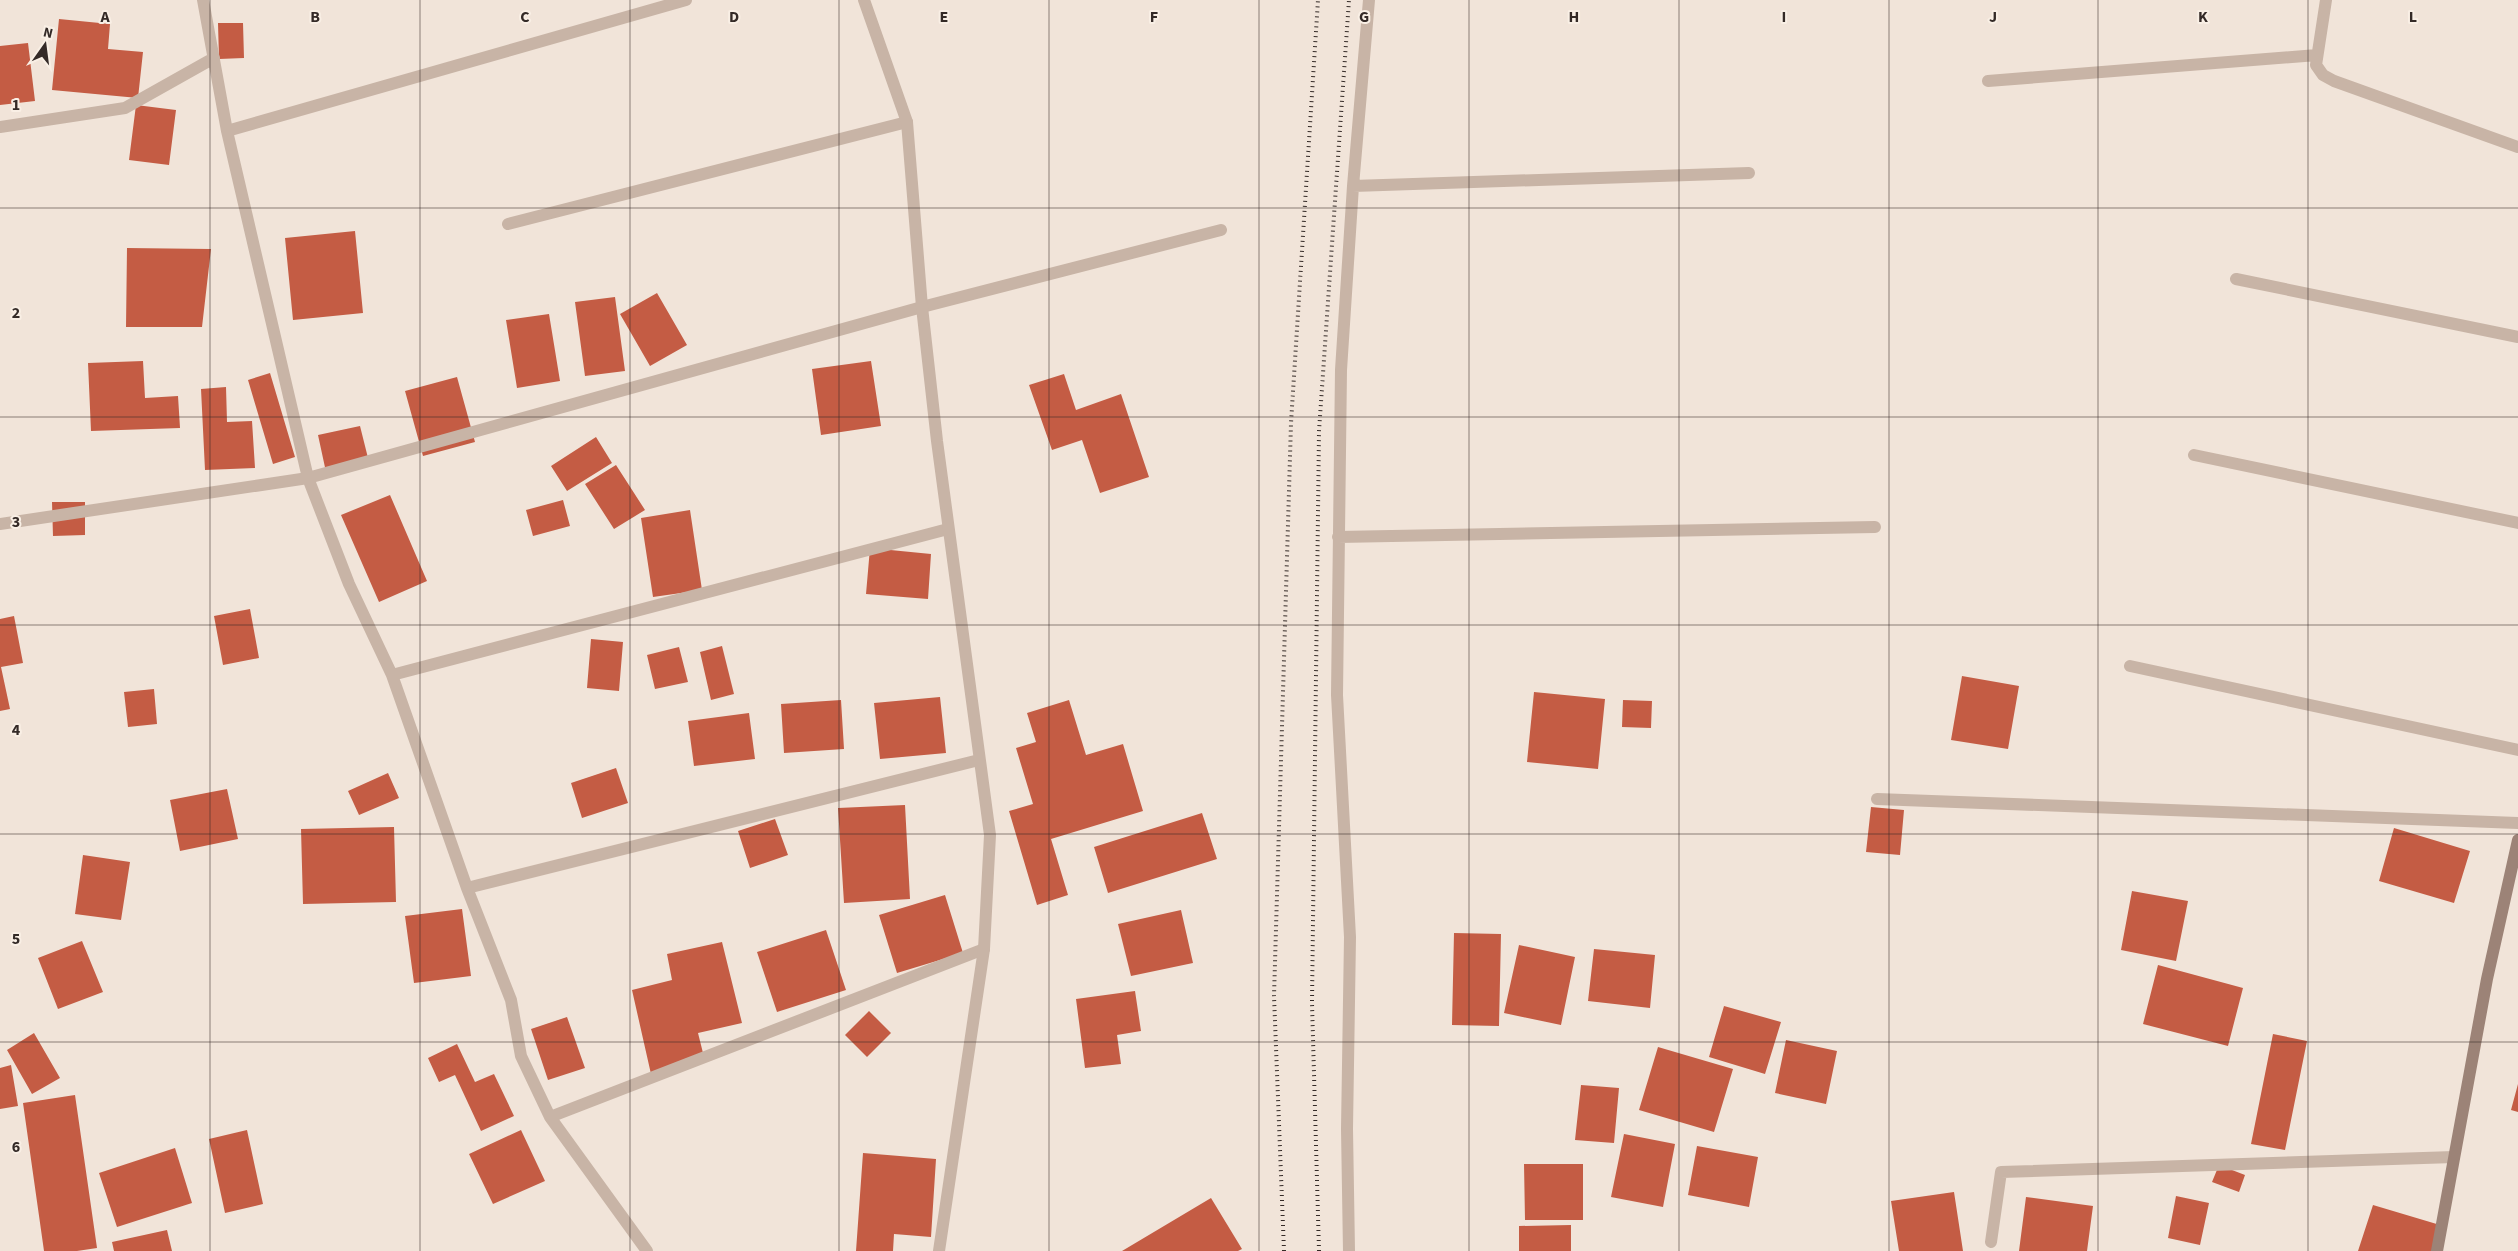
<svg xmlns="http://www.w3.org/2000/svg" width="2518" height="1251" font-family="'Source Sans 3',sans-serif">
	<rect width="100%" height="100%" fill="#f1e4d9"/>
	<path fill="#c45c44" d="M59,19L110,24L108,49L143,52L138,98L52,90Z
		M218,23H243L244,58L219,59Z
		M28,43L35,101L0,105V46Z
		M136,105L176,110L169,165L129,160Z
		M355,231L363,313L293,320L285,238Z
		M127,248L211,249L202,327H126Z
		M657,293L687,345L650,366L620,314Z
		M615,297L625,371L585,376L575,302Z
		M549,314L560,381L517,388L506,320Z
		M143,361L145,398L178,396L180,428L91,431L88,363Z
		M871,361L881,426L821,435L812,369Z
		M270,373L295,457L273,464L248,380Z
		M1064,374L1076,410L1121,394L1149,477L1100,493L1082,440L1052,450L1029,385Z
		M457,377L475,442L423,456L405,391Z
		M226,387L227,422L252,421L255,468L205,470L201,389Z
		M360,426L369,462L326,472L318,435Z
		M596,437L612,463L567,491L551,466Z
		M616,465L645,510L614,529L585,484Z
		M390,495L427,581L379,602L341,515Z
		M563,500L570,526L533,536L526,510Z
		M52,502H85V535L53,536Z
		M690,510L702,590L653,597L641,518Z
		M870,548L931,554L928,599L866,594Z
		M250,609L259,658L223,665L214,616Z
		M14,616L23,663L1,667L10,709L0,711V619Z
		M591,639L623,642L619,691L587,688Z
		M722,646L734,694L711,700L700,652Z
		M679,647L688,682L655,689L647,655Z
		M1962,676L2019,686L2008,749L1951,740Z
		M154,689L157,724L128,727L124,692Z
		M1534,692L1605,699L1598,769L1527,762Z
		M940,697L946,753L880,759L874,703Z
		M841,700L844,749L784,753L781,704Z
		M1069,700L1086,755L1123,744L1143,811L1051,839L1068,895L1037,905L1009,811L1033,804L1016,748L1036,742L1027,713Z
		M1623,700L1652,701L1651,728L1622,727Z
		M749,713L755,759L694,766L688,721Z
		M616,768L628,803L582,818L571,783Z
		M388,773L399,798L359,815L348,791Z
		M227,789L238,839L180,851L170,800Z
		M905,805L910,899L844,903L838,808Z
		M1871,807L1904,810L1900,855L1866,852Z
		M1202,813L1217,859L1108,893L1094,847Z
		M775,819L788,855L750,868L738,831Z
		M394,827L396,902L303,904L301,829Z
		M2394,828L2470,851L2454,903L2379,881Z
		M83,855L130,862L121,920L75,914Z
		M2132,891L2188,901L2176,961L2121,950Z
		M945,895L963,953L897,973L879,915Z
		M462,909L471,976L414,983L405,916Z
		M1181,910L1193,963L1131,976L1118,924Z
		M826,930L846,990L777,1012L757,952Z
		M1454,933L1501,934L1499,1026L1452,1025Z
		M82,941L103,992L58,1009L38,958Z
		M722,942L742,1023L698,1033L705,1061L651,1074L632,990L672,980L667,954Z
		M1519,945L1575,957L1561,1025L1504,1013Z
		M1594,949L1655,955L1650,1008L1588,1001Z
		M2158,965L2243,988L2228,1046L2143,1024Z
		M1135,991L1141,1031L1117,1035L1121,1064L1085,1068L1076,999Z
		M1724,1006L1781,1022L1765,1074L1709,1057Z
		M869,1011L891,1033L867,1057L845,1035Z
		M567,1017L585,1068L548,1080L531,1029Z
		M34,1033L60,1078L32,1094L7,1050Z
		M2273,1034L2307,1041L2285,1150L2251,1144Z
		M1786,1040L1837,1051L1826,1104L1775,1093Z
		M457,1044L475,1082L494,1074L514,1116L481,1131L455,1075L439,1082L428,1058Z
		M1658,1047L1733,1069L1714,1132L1639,1110Z
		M11,1065L18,1106L0,1109V1068Z
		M2518,1084V1112L2511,1110Z
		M1581,1085L1619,1088L1614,1143L1575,1140Z
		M75,1095L97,1248L77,1251H44L23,1103Z
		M247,1130L263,1204L225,1213L209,1139Z
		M521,1130L545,1181L493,1204L469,1154Z
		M1624,1134L1675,1144L1663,1207L1611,1197Z
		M1697,1146L1758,1157L1749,1207L1688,1195Z
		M175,1148L192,1203L117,1227L99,1173Z
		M863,1153L936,1159L931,1237L894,1234L893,1251H856Z
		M1524,1164H1583V1220H1525Z
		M2219,1165L2245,1175L2239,1192L2212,1182Z
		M1954,1192L1963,1251H1899L1891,1201Z
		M2176,1196L2209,1203L2200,1245L2168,1238Z
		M2026,1197L2093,1206L2087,1251H2019Z
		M1211,1198L1242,1249L1238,1251H1122Z
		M2373,1205L2440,1225L2432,1251H2358Z
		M1571,1225V1251H1519V1226Z
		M167,1230L172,1251H114L112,1242Z"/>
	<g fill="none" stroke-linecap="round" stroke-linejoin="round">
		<path stroke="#c8b4a6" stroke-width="12" d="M203,0L227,131L308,478L349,584L392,675L467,888L511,1000L521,1056L550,1117L647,1251
			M2326,0L2316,65L2323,75L2334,81L2518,147
			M1988,81L2317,55
			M0,127L125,108L214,58
			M227,131L686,0
			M1353,186L1749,173
			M508,224L907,122
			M2236,279L2518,337
			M2194,455L2518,523
			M0,524L308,478L922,307L1221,230
			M1338,537L1875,527
			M2130,666L2518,750
			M392,675L948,529
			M1877,799L2518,823
			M467,888L979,760
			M550,1117L984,949
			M1991,1242L2001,1172L2454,1157
			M1349,1251L1347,1129L1350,937L1337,695L1341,370L1353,186L1369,0"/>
		<path stroke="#c8b4a6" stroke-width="12" d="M864,0L907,122L922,307L937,441L990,835L984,949L939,1251"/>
		<path stroke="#9c8377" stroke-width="12" d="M2437,1251L2487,979L2518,840"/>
		<path stroke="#342a27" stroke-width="4" stroke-dasharray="1 4" stroke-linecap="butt" d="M1284,1251L1274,996L1291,423L1318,0
			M1319,1251L1312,1003L1319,431L1349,0"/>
	</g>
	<path fill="none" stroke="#342a27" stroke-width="1" stroke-opacity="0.55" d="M210,0V1251M420,0V1251M630,0V1251M839,0V1251M1049,0V1251M1259,0V1251M1469,0V1251M1679,0V1251M1889,0V1251M2098,0V1251M2308,0V1251M0,208H2518M0,417H2518M0,625H2518M0,834H2518M0,1042H2518"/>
	<g font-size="16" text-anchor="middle" font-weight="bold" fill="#342a27" stroke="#f9efe5" stroke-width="4" stroke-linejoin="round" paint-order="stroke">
		<text x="105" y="22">A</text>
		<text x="315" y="22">B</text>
		<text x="525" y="22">C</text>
		<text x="734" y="22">D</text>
		<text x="944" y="22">E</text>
		<text x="1154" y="22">F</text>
		<text x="1364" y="22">G</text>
		<text x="1574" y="22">H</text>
		<text x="1784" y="22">I</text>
		<text x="1993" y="22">J</text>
		<text x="2203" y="22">K</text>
		<text x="2413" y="22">L</text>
		<text x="16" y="110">1</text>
		<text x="16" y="318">2</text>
		<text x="16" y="527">3</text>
		<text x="16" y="735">4</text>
		<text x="16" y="944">5</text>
		<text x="16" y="1152">6</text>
	</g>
	<g transform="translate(45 45) rotate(14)" stroke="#f9efe5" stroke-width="4" paint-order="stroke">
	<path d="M0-4L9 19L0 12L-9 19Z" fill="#342a27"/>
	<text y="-8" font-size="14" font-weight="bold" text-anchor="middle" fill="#342a27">N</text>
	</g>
</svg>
